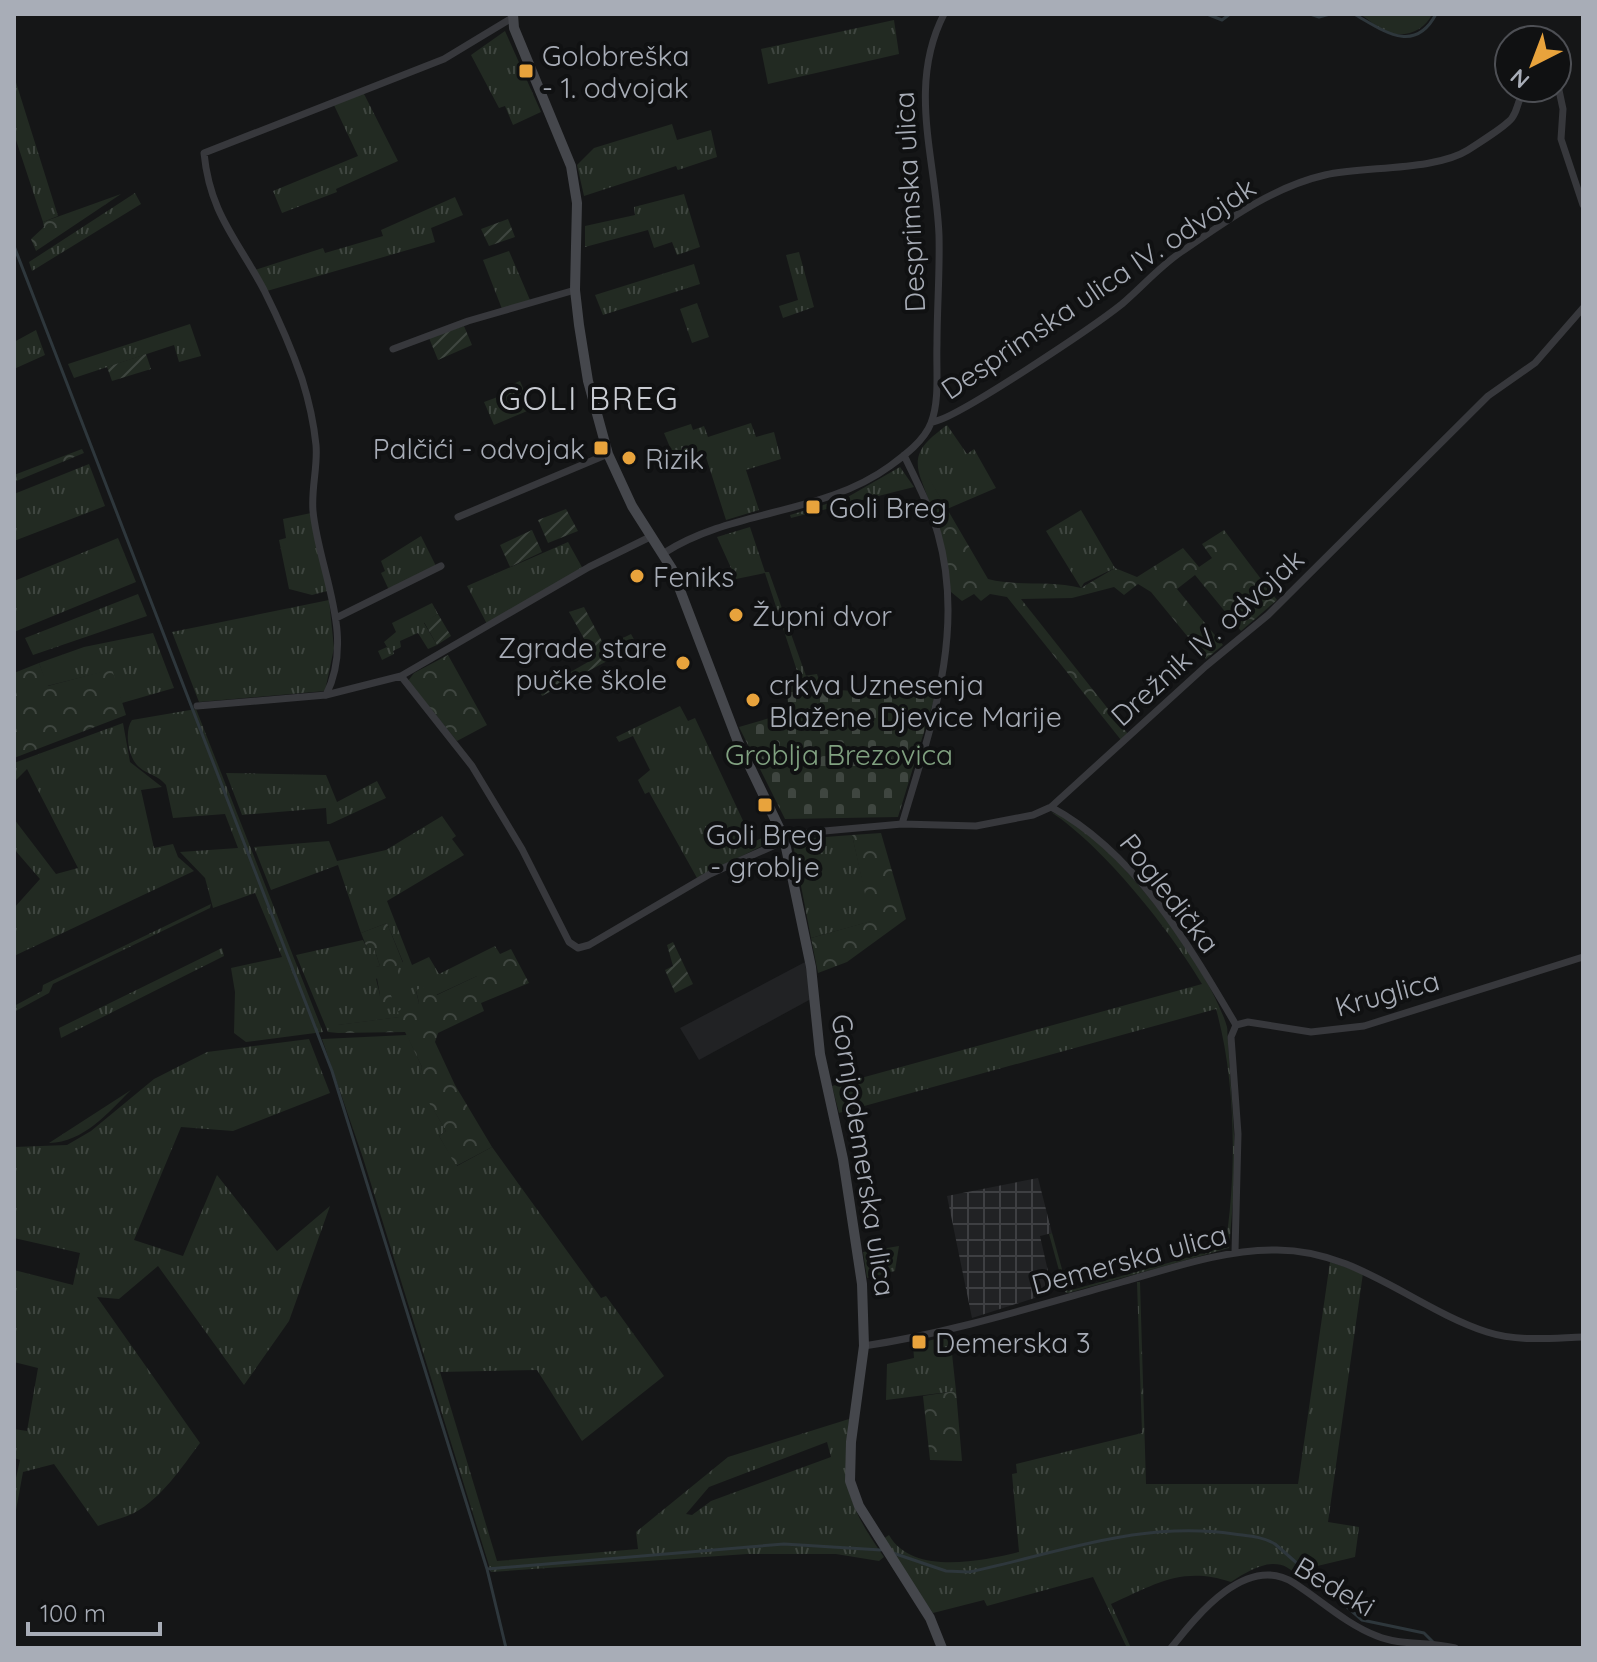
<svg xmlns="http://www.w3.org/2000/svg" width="1597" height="1662" font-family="Quicksand,sans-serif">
	<defs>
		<pattern id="industrial-grid" width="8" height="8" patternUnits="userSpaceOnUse" patternTransform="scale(2)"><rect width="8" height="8" fill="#212224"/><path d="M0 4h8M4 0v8" fill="none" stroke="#3e3f42"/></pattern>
		<pattern id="grass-tufts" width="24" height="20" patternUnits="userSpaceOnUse" patternTransform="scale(2)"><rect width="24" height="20" fill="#222a22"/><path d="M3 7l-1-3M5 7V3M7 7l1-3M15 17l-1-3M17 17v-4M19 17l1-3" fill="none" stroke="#3f4640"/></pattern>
		<pattern id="forest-crowns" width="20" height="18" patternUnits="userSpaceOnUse" patternTransform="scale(2)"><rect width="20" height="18" fill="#222a22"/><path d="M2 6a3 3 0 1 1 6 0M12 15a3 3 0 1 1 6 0" fill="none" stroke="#3f4640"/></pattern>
		<pattern id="cemetery-stones" width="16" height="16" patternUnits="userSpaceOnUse" patternTransform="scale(2)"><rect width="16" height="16" fill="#222a22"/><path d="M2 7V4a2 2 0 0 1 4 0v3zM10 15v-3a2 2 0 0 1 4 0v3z" fill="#3f4640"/></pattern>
		<pattern id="garden-furrows" width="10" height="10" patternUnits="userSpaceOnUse" patternTransform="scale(2)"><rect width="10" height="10" fill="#222a22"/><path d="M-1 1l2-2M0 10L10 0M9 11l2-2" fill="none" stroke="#3f4640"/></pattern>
	</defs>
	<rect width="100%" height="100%" fill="#151617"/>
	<path fill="#212224" d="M805,962L811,999L699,1060L680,1028Z"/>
	<path fill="url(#industrial-grid)" d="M1038,1178L1052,1233L1040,1236L1050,1280L1047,1294L972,1318L947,1196Z"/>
	<path fill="url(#grass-tufts)" fill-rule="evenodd" d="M1359,14H1432C1424,33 1399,40 1381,29C1373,25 1368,18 1359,14Z
		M894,20L899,54L768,84L761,49Z
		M505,31L541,112L513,125L505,106L499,108L471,55Z
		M14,76L58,216L43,222L14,134Z
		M363,92L398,161L336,189L337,192L282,213L273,191L358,156L333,103Z
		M672,124L677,140L711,130L717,157L678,170L676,166L584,196L577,165L594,148Z
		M135,193L141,204L32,271L29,262Z
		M684,194L700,247L677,255L672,242L654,248L648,230L585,247V226L635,215L634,207Z
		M455,197L463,215L431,228L435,242L267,291L255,270L323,248L325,253L383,236L381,230Z
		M509,251L530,300L502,309L483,260Z
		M799,252L814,307L783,318L779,306L798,300L786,255Z
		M694,264L700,284L603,315L595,295Z
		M697,303L709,337L692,343L680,309Z
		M190,324L201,356L179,362L174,345L74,378L68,364Z
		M36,330L45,355L14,369V342Z
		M520,381L532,409L494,425L484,402L503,395L501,389Z
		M751,423L756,437L774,432L781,459L746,470L759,510L726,520L705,454L677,464L664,433L691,424L693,430L704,426L708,437Z
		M947,425L967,454L974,449L996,488L947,509L929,479L922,482C910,453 925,442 947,425Z
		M89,464L105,506L14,541V494Z
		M900,467L914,487L791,518L790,515L846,498Z
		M1081,510L1115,568L1084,583L1081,588L1046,531Z
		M311,513L327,591L312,595L289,589L279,540L286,538L283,519Z
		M750,527L765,572H769L806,676L799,677L765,573L736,579L717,537Z
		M421,536L436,566L389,590L381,573L385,571L381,561Z
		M118,538L136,582L14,632V581Z
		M568,542L583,569L487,624L467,586Z
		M138,594L147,616L33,655L25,638Z
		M329,600L334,648L325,691L199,702L172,632Z
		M432,603L438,614L424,623L437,645L428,649L418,633L400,641L401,647L393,651L394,654L382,660L378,651L387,647L384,642L396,632L392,623Z
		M153,633L174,688L122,703L111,670L47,686L39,663L84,647Z
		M680,706L688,721L695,718L753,842L774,833L776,839L697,878L649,792L645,794L638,780L650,770L633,736L619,742L616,737Z
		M196,709L323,1032L246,1042L234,1033L235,992L231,968L282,957L255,893L213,908L205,878L180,852L238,848L225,814L173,818L166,785C158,775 148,775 139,767C128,758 124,731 132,720Z
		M123,723L130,762L162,787L141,790L154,848L173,844L178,857L194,871L14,956V908L40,879L14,849V819L56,874L78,868L27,769L14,782V763Z
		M226,773L326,775L337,802L377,781L386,798L330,824H327L326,808L242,815Z
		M1051,812C1109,831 1211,969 1227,1027L1236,1167L1229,1248L1068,1293L1065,1292L1049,1234L1052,1233L1068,1291L1225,1247C1237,1175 1236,1080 1216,1009L839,1113L832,1086L1202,984C1170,930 1104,847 1051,812Z
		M442,816L456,836L452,839L464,855L387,901L412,965L429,957L439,974L477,955V976L436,995L416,991L419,1003L400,1017L338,1025V1033L328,1032L296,955L363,940L367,948H374L380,966L376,967L379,977L376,979L380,995L371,1012L396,966L403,962L387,923L361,933L338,865L271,890L254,847L329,841L337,861L386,850Z
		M852,835L872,921L811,938L793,844L799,839Z
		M211,904L210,908L53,984L49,993L14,1012V1006L42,991L43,985Z
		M222,948L224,956L61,1038L59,1028Z
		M407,1035L422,1067L419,1084L446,1131L439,1136L457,1166L492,1147L601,1298L606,1296L664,1376L582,1441L537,1370L440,1372L497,1561L638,1549L636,1532L728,1457L849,1419C843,1486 845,1501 884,1557L879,1561L836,1554H747L491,1572L363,1158L322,1039ZM827,1442L831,1457L711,1501L692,1515L686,1514L709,1487Z
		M309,1039L330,1093L233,1131L181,1127L134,1240L183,1256L217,1175L277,1251L330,1206L289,1321L244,1385L158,1266L119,1299L97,1297L200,1443C182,1467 162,1498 134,1513C124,1518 110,1521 98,1526L54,1464L23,1472L14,1521V1487L20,1460L14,1458V1429L27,1431L38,1368L14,1362V1270L73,1285L80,1253L14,1238V1147L67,1145L91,1131L154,1079L207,1052Z
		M131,1090C108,1113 84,1142 49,1143Z
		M899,1246L895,1271L867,1278L863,1252Z
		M1330,1262L1363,1273L1328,1522L1359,1527L1355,1557L1313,1567L1299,1579C1281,1552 1254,1567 1231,1582C1182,1566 1156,1584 1111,1604L1131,1648H1127L1093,1577L987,1606L984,1600L933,1613L883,1539L889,1535C912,1576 982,1561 1019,1552L1012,1474L1017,1473L1016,1464L1142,1433L1137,1282H1140L1146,1484H1298Z
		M950,1335L956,1391L886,1400L887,1364L914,1358L913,1345Z"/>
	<path fill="url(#forest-crowns)" d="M121,194L36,251L31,239L44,227L43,222Z
		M82,449L84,453L14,482V475Z
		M929,478L988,579C1018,587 1050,580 1081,588L1115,568L1137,577L1183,548L1199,567L1212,558L1202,544L1224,530L1277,600L1241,631L1195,575L1177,589L1223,645L1206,659L1151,592L1138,584L1124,595L1114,587L1072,598L1021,599L1128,734L1121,740L1007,597L990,594L981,601L974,594L962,601L951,592L940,531L922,482Z
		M448,655L487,725L457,741L408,681L414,673Z
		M39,663L48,686L112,669L126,715L14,758V673Z
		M881,833L906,919L847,962L818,973L811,938L871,921L852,835Z
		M387,923L403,963L396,966L401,981L387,986L396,1007L371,1012L369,1007L380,995L375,967L380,966L374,948H367L361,933Z
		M495,946L500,954L511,949L529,983L481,1003L484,1011L438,1033L435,1042L455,1085L492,1147L456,1166L439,1136L446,1131L418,1084L422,1067L405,1032L338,1033L337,1025L399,1017L398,1011L419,1003L416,990L432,984L437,995L477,976V955Z
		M956,1391L962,1461L930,1460L923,1396Z"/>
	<path fill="url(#cemetery-stones)" d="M817,674L822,689L935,696L898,817L785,819L739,727L790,712L783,679Z"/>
	<path fill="url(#garden-furrows)" d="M508,219L515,237L489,246L481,229Z
		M464,326L472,345L438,360L429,338Z
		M146,354L151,369L112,381L107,367Z
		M566,509L578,531L548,543L538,520Z
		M532,530L542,552L510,567L500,545Z
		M584,607L605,647L631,634L637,645L542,696L539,690L595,658L569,612Z
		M438,614L451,636L437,645L424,622Z
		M673,942L693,984L675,993L665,970L673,966L667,945Z"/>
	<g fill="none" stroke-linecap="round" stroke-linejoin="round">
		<path stroke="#2e373c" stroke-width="3" d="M1207,14L1222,20L1230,14
			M1310,14L1319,17L1330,14
			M1354,14C1381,29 1414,56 1436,14
			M14,246L332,1071L487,1569L506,1648
			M893,1553L946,1571L969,1572C1059,1553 1141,1520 1234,1534C1248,1536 1262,1536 1275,1544L1362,1620L1424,1633L1433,1642
			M487,1569L784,1544L881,1550"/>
		<path stroke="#37383c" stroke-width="7" d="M1557,81L1563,109L1561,139L1583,205
			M393,349L468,321L575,290
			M932,422C954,421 1097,324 1122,304C1142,287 1158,268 1181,252C1225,222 1272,187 1325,175C1364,166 1435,171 1468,150C1476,145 1507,125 1512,118C1520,107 1515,100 1529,88
			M458,517L608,454
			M664,553C732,509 823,515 890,466C905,455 924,441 931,423C940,400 936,369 937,344C937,308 940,271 939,235C936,159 907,86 944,14
			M336,618L441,566
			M401,676L472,766L522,849L569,942L578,948L589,945L710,874L802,833L902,824L976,826L1033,815L1051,807L1206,666L1268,615L1488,396L1535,363L1583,308
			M326,695C356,635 319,572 313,511C311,489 318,466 316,445C314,425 308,398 302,379C292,350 278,318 264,290C237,239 210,214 204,153L444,59L512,18
			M197,706L326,695L401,676L589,567L652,536
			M1051,807C1135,852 1189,945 1236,1025
			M902,824C930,729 966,634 938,534C930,506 916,481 904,455
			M1235,1252L1238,1134L1231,1037L1236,1025L1248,1022L1311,1032L1364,1026L1583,957
			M864,1346C951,1333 1036,1306 1122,1282C1172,1268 1222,1250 1275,1250C1356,1249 1414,1308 1487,1332C1518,1342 1551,1338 1583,1337
			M1171,1648C1198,1614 1247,1553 1294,1583C1322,1601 1346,1624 1377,1636C1401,1646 1429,1641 1455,1648"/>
		<path stroke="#45474c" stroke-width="10" d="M513,14L514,28L571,166L577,203L575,290L579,325L588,381L608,454L632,506L672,569L738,742L784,838L811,967L820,1054L843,1159L862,1284L864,1346L851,1442L850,1481L859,1506L930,1618L942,1648"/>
	</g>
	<g fill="#e8a33c" stroke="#101112" stroke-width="3">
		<rect x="518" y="63" width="16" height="16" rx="4"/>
		<rect x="593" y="440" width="16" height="16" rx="4"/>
		<circle cx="629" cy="458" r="8"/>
		<rect x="805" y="499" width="16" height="16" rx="4"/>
		<circle cx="637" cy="576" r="8"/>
		<circle cx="736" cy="615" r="8"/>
		<circle cx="683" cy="663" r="8"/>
		<circle cx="753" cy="700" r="8"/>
		<rect x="757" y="797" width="16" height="16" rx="4"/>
		<rect x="911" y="1334" width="16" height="16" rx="4"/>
	</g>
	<g text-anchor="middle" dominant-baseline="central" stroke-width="8" stroke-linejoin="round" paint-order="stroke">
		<g font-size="28" fill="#a8adb7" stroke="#101112" text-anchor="start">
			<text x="542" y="55">Golobreška<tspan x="542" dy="32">- 1. odvojak</tspan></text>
			<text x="585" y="448" text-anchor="end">Palčići - odvojak</text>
			<text x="645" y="458">Rizik</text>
			<text x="829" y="507">Goli Breg</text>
			<text x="653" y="576">Feniks</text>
			<text x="752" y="615">Župni dvor</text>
			<text x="667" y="647" text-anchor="end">Zgrade stare<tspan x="667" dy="32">pučke škole</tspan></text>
			<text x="769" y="684">crkva Uznesenja<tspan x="769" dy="32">Blažene Djevice Marije</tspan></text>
			<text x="765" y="834" text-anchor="middle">Goli Breg<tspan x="765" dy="32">- groblje</tspan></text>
			<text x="935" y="1342">Demerska 3</text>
		</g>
		<g font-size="28" fill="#a8adb7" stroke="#101112">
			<text transform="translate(909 202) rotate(-93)">Desprimska ulica</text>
			<text transform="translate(1098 288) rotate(-34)">Desprimska ulica IV. odvojak</text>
			<text transform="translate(1207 637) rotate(-42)">Drežnik IV. odvojak</text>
			<text transform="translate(1170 893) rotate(52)">Pogledička</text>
			<text transform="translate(1387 993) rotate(-15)">Kruglica</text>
			<text transform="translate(864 1155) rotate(81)">Gornjodemerska ulica</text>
			<text transform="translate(1129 1259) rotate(-15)">Demerska ulica</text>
			<text transform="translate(1335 1586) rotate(31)">Bedeki</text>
		</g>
		<g font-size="28" fill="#80a180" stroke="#101112">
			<text x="839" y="754">Groblja Brezovica</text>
		</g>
		<g font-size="32" letter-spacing="2" fill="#c9ccd3" stroke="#101112">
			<text x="589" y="398">GOLI BREG</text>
		</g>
	</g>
	<rect width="1597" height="1662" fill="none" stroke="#a8adb7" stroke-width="32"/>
	<g transform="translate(1533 64) rotate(222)"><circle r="38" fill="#101112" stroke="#4d4f54" stroke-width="2"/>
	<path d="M0-6L14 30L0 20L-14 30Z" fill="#e8a33c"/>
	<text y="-12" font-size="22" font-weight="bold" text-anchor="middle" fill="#a8adb7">N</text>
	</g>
	<path d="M28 1622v12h132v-12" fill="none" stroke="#a8adb7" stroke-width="4"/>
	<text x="40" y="1622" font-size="24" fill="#a8adb7" stroke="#101112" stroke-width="6" paint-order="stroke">100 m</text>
</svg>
